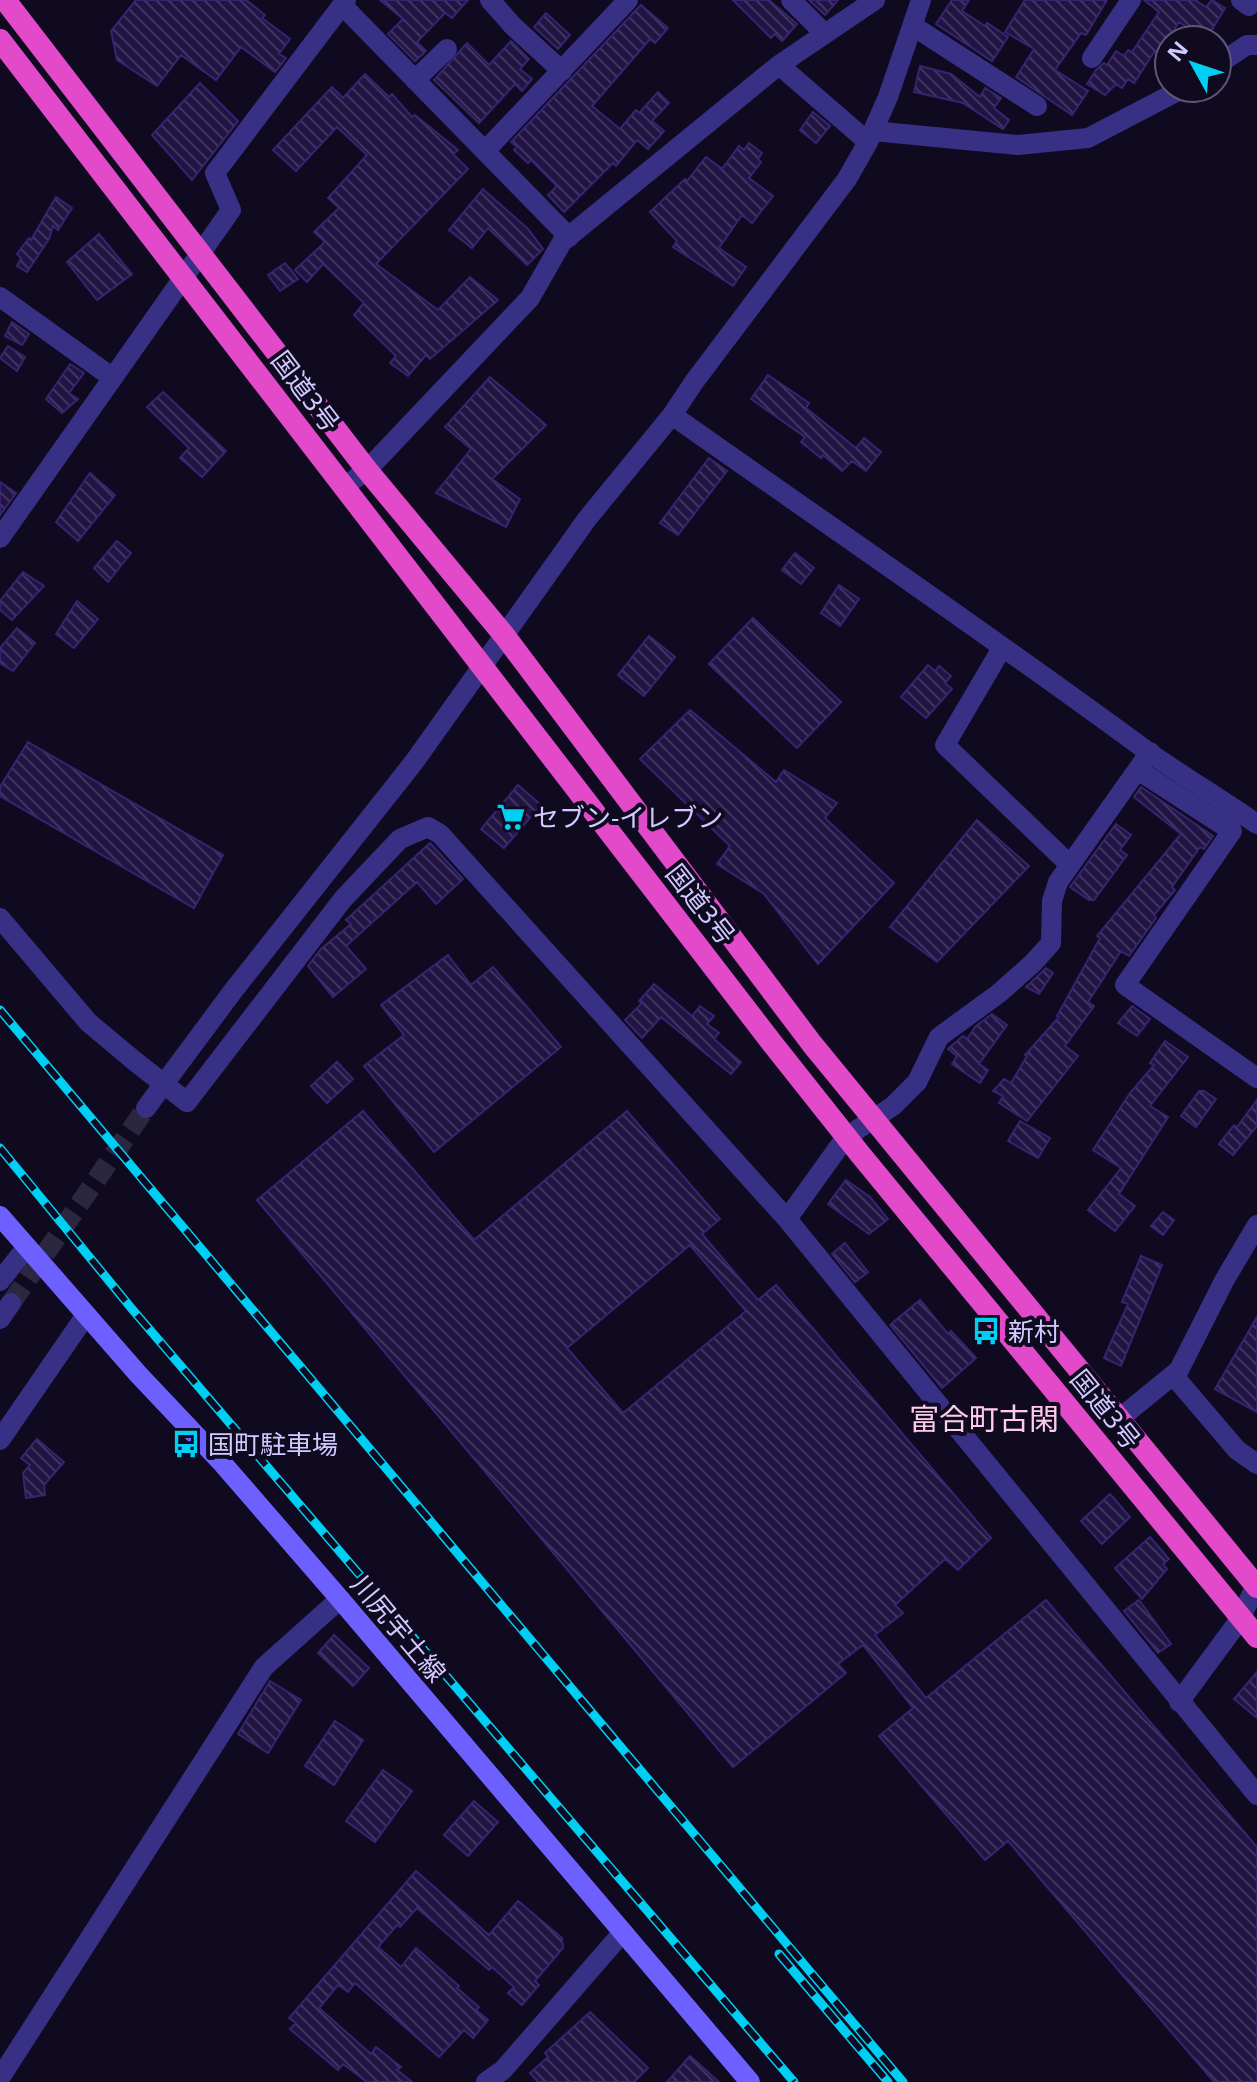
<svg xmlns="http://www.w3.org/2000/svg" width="1257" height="2082" font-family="'Noto Sans','Noto Sans JP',sans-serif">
	<defs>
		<pattern id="building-back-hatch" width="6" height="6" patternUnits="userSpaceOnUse" patternTransform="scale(2)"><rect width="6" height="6" fill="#201443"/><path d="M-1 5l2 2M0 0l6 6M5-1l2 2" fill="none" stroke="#40355f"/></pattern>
	</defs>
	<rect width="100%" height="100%" fill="#0f0a20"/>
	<path fill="url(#building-back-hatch)" stroke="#372471" stroke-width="2" fill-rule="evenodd" d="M136,0H246L265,15L262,18L290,39L279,54L286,58L275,72L241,47L216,80L181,55L157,86L117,60L111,31Z
		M380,0H468L452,18L445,13L417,42L426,51L415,61L388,34L403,19Z
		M733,0H769L797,24L782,41L775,34L771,38Z
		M809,0H838L825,15Z
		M952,0H969L962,11L985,26L987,23L1008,37L992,61L936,24Z
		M1025,0H1107L1086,35L1081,33L1055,70L1088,91L1072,115L1016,77L1034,49L1005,32Z
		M1144,0H1195L1206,7L1212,0L1225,8L1211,31L1208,29L1203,37L1179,22L1169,37V47L1162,57L1154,52L1134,83L1128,79L1122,88L1116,84L1105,95L1087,84L1096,70L1104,63L1107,65L1116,51L1124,56L1128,50L1132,52L1159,12Z
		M641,5L668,28L655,43L650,39L592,106L620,129L636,110L639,113L658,92L669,103L652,121L664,131L648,149L637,140L616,166L613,163L564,212L548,195L557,186L531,160L528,163L514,150L517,147L511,142Z
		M546,13L570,35L558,49L534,27Z
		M511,41L529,59L520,69L532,79L522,91L515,84L479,123L434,80L467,43L489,65Z
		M920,66L951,74L980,97L985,88L1001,98L994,108L1009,120L1003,129L963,103L914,92Z
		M365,74L389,97L392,94L412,117L415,115L458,150L453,154L468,169L376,264L438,310L470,277L498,300L430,359L426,355L408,376L390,363L396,356L354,315L364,303L323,264L307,282L295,270L325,242L314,232L339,208L328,198L367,155L337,127L296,171L273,150L332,87L343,98Z
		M200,83L238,121L192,180L152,135Z
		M813,112L830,126L816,143L800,130Z
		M749,143L762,153L758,159L761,162L749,178L773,196L752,223L742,215L719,248L746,267L733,286L673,247L677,241L650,212L685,179L687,181L706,157L722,169L739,146L744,150Z
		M483,189L528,229L543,249L527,265L488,228L472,248L449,230Z
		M56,197L72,208L58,230L53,226L49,239L27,272L17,266L21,258L17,254L29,238L31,240Z
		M99,234L132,274L97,300L67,262Z
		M285,263L298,279L280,291L268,275Z
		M12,322L29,334L22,345L5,336Z
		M8,346L25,357L17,371L0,358Z
		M70,364L84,373L69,393L78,399L62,413L46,399Z
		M768,375L809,403L806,408L856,448L864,438L881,452L866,471L852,461L842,471L823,455L821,458L801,442L805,437L751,399Z
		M490,377L546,425L492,479L520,499L506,527L436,493L471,449L445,427Z
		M163,392L226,451L202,477L180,458L189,448L147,407Z
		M709,458L727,471L678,535L660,523Z
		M90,473L115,495L78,541L56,522Z
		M0,482L16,493L0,515Z
		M117,541L131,553L108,582L94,568Z
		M795,553L814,568L801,584L782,570Z
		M23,572L44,586L12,620L0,610V601Z
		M839,585L859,599L840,626L821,613Z
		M77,601L98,619L74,648L56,634Z
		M753,618L841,702L797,748L709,664Z
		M17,628L35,643L13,671L0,663V648Z
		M649,636L675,657L644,696L618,675Z
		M928,665L935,671L939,666L951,676L945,683L952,689L926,718L901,697Z
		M690,710L776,782L784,770L837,803L825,818L894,883L818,964L764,894L717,864L730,846L640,759Z
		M28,742L223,855L194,908L0,796V787Z
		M518,785L541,805L504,848L481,829Z
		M1141,787L1213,836L1204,849L1200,847L1172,887L1175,890L1154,915L1156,918L1129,956L1121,951L1088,1002L1094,1006L1065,1046L1078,1056L1027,1121L999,1103L1003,1096L993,1091L1004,1079L1011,1083L1027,1056L1025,1055L1059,1017L1057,1016L1100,938L1097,936L1181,834L1134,797Z
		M977,820L1029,866L937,962L890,927Z
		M1116,824L1131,835L1120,850L1127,855L1094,900H1089L1070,887Z
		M430,843L463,879L436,904L417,882L346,946L366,969L333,997L308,966L321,949L351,924L346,920Z
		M448,955L471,985L493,967L561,1047L434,1152L364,1066L404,1035L381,1005Z
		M1046,968L1053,973L1039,994L1026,987Z
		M654,984L692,1016L700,1006L714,1016L707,1024L719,1033L714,1039L741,1062L731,1074L661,1017L642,1038L625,1020L642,1003L639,1001Z
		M1132,1006L1150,1019L1137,1036L1118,1023Z
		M992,1014L1007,1025L979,1064L988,1070L980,1083L952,1064L957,1056L948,1049L963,1036L967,1039L976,1026Z
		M1165,1041L1188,1057L1150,1106L1168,1117L1119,1194L1135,1206L1115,1231L1088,1210L1121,1168L1093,1150L1130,1093L1154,1065L1150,1063Z
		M337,1062L353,1079L327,1103L311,1086Z
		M1199,1091H1204L1216,1099L1196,1127L1181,1116Z
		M1257,1100V1126L1233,1155L1219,1144L1234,1125L1237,1127Z
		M363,1111L474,1240L627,1111L720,1219L702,1234L758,1300L776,1285L991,1538L958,1570L945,1559L895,1605L903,1613L875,1635L926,1698L1046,1600L1257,1847V2082H1214L1008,1841L985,1860L879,1736L913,1708L863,1645L838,1664L846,1673L733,1767L257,1200ZM690,1245L746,1311L623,1413L567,1348Z
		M1020,1121L1050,1138L1038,1158L1008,1141Z
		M846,1180L870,1197L888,1219L869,1234L828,1204Z
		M1163,1212L1174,1220L1163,1235L1151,1226Z
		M845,1243L868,1272L855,1282L832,1254Z
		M1141,1256L1162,1265L1121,1366L1104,1358L1128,1304L1122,1302Z
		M920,1300L948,1334L951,1331L976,1358L942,1388L890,1325Z
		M1257,1317V1412L1215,1389Z
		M37,1439L64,1462L44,1485L45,1495L26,1498L23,1473L30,1465L21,1458Z
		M1110,1494L1130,1517L1102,1544L1081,1521Z
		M1150,1537L1169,1559L1163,1564L1167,1569L1142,1599L1115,1568Z
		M1139,1600L1171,1644L1158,1653L1124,1611Z
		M334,1635L369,1668L353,1686L318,1653Z
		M1257,1672V1718L1234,1699Z
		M270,1681L301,1700L268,1753L238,1734Z
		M335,1721L363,1740L334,1785L305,1766Z
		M383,1770L412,1791L375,1842L346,1821Z
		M474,1801L498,1822L468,1856L444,1835Z
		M416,1871L489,1935L518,1901L562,1938L563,1948L535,1981L539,1985L522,2005L508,1993L514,1987L492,1967L489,1970L417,1908L400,1927L397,1925L378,1947L401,1967L416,1948L459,1986L457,1988L479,2007L476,2010L488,2020L473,2038L464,2030L439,2057L355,1983L348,1992L338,1985L319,2008L371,2054L376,2047L401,2067L397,2070L412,2082H367L343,2064L338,2070L290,2029L296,2023L289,2018Z
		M590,2012L648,2068L634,2082H538L530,2073L548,2057L545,2053Z
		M690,2056L719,2082H667Z"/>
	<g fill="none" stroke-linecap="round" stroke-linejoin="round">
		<path stroke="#2c2741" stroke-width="20" stroke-dasharray="20 10" stroke-linecap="butt" d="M11,1303L146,1108"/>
		<path stroke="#383084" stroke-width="20" d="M490,0L512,25L562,71
			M791,0L825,34
			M1241,0L1249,6
			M342,5L569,237
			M913,26L1037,106
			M1092,58L1131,0
			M779,65L868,142
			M1217,65L1247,45H1257
			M415,80L447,49
			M873,131L1018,145L1088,138L1184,88
			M485,151L628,0
			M0,297L113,378
			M344,487L367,470L530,298L562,242L779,65L875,0
			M0,538L231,210L215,173L346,0
			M1002,648L945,745L1070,865
			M1138,770L1232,831L1125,985L1257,1078
			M0,918L88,1022L137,1063
			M187,1102L343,899L400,839L428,827L440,834L787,1219L1257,1795
			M787,1219L846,1137L893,1106L917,1082L939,1037L998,994L1033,963L1051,943L1052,901L1058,882L1150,752
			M0,1281L26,1248
			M1173,1375L1237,1450L1257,1464
			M1119,1419L1179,1370L1224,1281L1257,1225
			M0,1440L86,1315
			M1179,1702L1241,1618L1257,1582
			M0,2078L264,1667L340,1599
			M486,2082L503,2070L623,1932"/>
		<path stroke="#383084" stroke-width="20" d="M672,415C832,528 994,638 1151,754C1186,778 1222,800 1257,824
			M146,1108L233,991L414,762L587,519L672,415L694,382L847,179L868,142L888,97L921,0
			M0,1319L11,1303"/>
		<path stroke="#6d60ff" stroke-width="20" d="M0,1216L138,1374L223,1464L340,1599L750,2082"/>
		<path stroke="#e34aca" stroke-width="22" d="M5,0L367,470L504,635L812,1044L1257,1587
			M0,40L772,1043L860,1154L1257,1637"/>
		<defs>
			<path id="rail" d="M0,1010L903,2082
				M0,1148L132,1309L794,2082
				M779,1954L888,2082"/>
		</defs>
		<use href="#rail" stroke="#00cff4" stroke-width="9"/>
		<use href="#rail" stroke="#0f0a20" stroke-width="6" stroke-dasharray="18" stroke-linecap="butt"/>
		<path stroke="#383084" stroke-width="20" d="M137,1063L187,1102"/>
	</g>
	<defs>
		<symbol id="supermarket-bare" viewBox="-9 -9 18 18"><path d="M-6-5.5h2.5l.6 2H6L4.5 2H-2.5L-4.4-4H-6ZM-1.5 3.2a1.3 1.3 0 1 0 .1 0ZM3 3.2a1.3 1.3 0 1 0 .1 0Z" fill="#00cff4" stroke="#0f0a20" stroke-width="2.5" paint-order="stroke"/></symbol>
		<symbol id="bus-bare" viewBox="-9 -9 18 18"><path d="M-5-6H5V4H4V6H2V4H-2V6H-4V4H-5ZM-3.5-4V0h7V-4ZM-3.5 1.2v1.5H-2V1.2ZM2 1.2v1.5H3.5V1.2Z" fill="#00cff4" stroke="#0f0a20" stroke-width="2.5" paint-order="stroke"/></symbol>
	</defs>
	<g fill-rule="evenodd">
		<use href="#supermarket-bare" x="491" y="797" width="40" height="40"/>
		<use href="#bus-bare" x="966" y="1311" width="40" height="40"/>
		<use href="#bus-bare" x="166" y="1424" width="40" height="40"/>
	</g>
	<g text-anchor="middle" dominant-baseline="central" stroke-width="8" stroke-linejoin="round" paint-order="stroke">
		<g font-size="26" fill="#d2c9ff" stroke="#0f0a20">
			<text transform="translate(306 391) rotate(53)">国道3号</text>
			<text transform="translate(701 904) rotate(52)">国道3号</text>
			<text transform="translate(1106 1409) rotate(51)">国道3号</text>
			<text transform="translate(399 1628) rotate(50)">川尻宇土線</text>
		</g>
		<g font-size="26" fill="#d2c9ff" stroke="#0f0a20" text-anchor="start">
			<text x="533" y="817">セブン-イレブン</text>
			<text x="1008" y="1331">新村</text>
			<text x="208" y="1444">国町駐車場</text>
		</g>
		<g font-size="30" fill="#ffcbe9" stroke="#0f0a20">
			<text x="984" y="1418">富合町古閑</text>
		</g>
	</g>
	<g transform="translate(1193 64) rotate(310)"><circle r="38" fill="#0f0a20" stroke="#5d5679" stroke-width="2"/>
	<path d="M0-6L14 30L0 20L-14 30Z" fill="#00cff4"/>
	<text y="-12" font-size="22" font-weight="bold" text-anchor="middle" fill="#d2c9ff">N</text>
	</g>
</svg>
